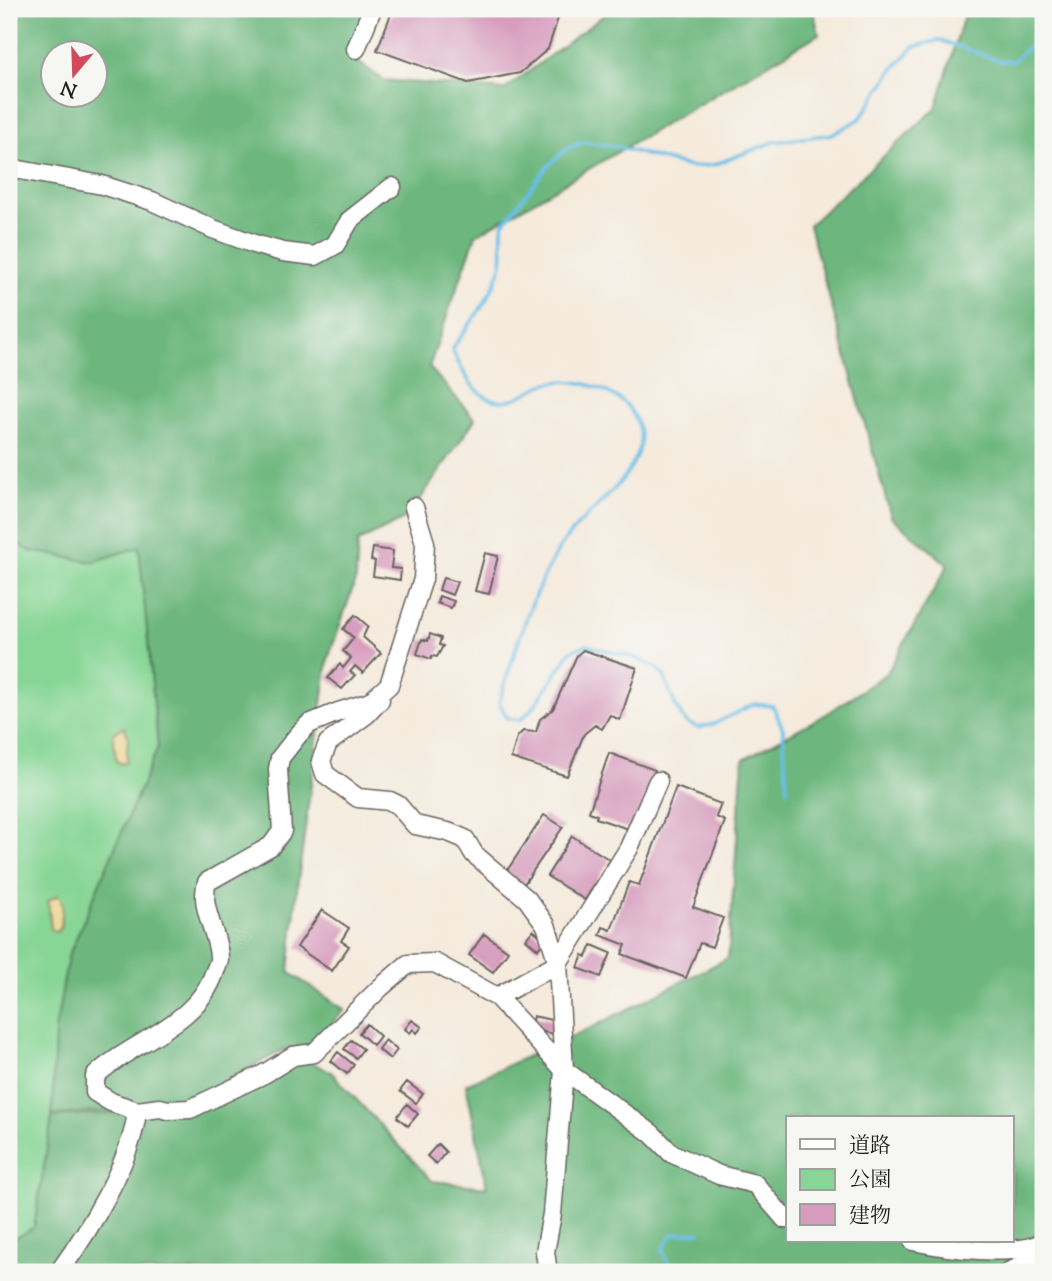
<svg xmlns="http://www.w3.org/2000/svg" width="1052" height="1281" font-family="'Sorts Mill Goudy','Noto Serif JP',serif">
	<rect width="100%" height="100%" fill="#f6f6f2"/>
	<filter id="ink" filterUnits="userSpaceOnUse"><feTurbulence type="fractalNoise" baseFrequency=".0143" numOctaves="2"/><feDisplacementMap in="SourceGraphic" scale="14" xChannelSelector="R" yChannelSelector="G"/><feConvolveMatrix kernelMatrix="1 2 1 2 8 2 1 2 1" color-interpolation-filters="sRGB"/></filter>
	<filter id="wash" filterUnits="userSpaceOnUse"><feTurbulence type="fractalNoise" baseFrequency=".00686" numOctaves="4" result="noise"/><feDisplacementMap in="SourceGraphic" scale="28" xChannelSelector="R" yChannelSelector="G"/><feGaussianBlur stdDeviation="1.57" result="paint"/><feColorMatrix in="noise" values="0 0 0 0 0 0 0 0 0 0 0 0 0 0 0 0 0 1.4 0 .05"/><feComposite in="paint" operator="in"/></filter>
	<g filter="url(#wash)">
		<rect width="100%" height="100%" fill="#f5eadc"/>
		<path fill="#87d695" stroke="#527958" stroke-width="2" d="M9,515L142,540L262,1097L9,1272Z"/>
		<path fill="#6db77e" stroke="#446a4d" stroke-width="2" fill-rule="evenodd" d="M9,9H366L355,60L384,80L504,90L612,9H813L819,34L476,235L429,367L475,419L408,517L358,542L356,579L328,659L298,881L289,972L345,1010L310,1046L285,1049L180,1105L52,1115L55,1031L68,957L158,747L139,547L93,562L30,551L9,539ZM52,52H94V94H52Z
			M966,9H1043V1272H9V1242L34,1227L52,1117L181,1109L305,1059L331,1072L432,1181L487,1187L466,1084L593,1027L728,958L743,759L825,715L887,673L948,565L891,517L809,225L936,108ZM788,1118H1012V1241H788Z"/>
		<path fill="#eeda9e" stroke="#857b5d" stroke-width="2" d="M124,727C132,739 125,748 127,760L122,764L116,761L113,733Z
			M58,895C67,907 60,915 61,928L56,932L51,929L48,901Z"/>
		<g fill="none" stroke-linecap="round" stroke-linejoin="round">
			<path stroke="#6bbfe7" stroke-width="3.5" d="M787,790L783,729L773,706L754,704L714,724L698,728L685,721L675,705L664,676L657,668L636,658L586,645L571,651L534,707L520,720L507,718L499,702C515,652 531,593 559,549C583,511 628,490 640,445C643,432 633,410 623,402C605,387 572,377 549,383C535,387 523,397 510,400C478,407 463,373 452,349C471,322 495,294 502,262C505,250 499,238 503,224L547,167L568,148L585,142L614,146L690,167L713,165L774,142L833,134L860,119L894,68L914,47L939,40L1001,61H1013L1043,34
				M673,1272L662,1250L673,1234L700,1232"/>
		</g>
		<g id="blocks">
			<path fill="#d79cbe" d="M393,9H561L548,49L520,73L468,83L377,50Z
				M373,548L393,551L391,568L401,569L400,580L373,576L375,561L371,560Z
				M485,553L498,556L489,594L475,591Z
				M443,578L457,582L452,595L439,590Z
				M439,596L454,601L451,608L437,603Z
				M355,615L368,626L363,637L381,653L363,673L355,666L350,672L355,675L342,689L328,678L340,664L343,668L351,658L343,651L354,638L343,629Z
				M430,634L441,638L439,645L443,646L437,657L432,656L431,659L417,654L422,639L428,641Z
				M583,650L637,668L620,720L610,715L602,729L595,725L584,734L567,776L511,758L517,737L523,731L536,732L540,719L553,709L577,655Z
				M609,753L655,770L634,831L596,818L597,815L589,812Z
				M676,787L721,804L716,817L725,821L693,907L723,918L712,947L700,943L686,978L622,954L626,945L600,935L603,927L611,930L629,882L639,885Z
				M544,815L563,827L524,884L506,872Z
				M572,836L610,860L585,900L547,876Z
				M322,910L349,928L341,941L349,946L332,971L297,947Z
				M533,930L545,940L538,949L526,939Z
				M484,934L508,951L493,972L469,955Z
				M592,945L611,953L601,977L578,968L583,955L587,957Z
				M533,1016L556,1021L553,1034L530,1029Z
				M412,1020L422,1027L417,1033L413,1029L410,1033L405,1029Z
				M367,1024L380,1036L373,1045L359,1033Z
				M351,1040L363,1049L356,1058L344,1049Z
				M385,1040L397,1050L390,1059L378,1049Z
				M338,1052L354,1065L347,1074L331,1061Z
				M407,1082L423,1094L416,1103L400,1091Z
				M407,1104L418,1114L408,1126L397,1117Z
				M438,1144L446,1152L436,1164L427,1156Z"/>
		</g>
	</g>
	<g filter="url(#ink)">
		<use href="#blocks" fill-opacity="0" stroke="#68645f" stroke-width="2"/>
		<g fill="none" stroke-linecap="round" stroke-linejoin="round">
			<defs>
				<path id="minor" d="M356,49L372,9
					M9,168L102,185L152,201L213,229L257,245L283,252L315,256L335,245L350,220L392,187
					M414,507L425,543L423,579L389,685L370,702L338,712L309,724L298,735L280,758L278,769L282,831L271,846L207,882C199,907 217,930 219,956C220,961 217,966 215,971C198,1025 133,1040 95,1076V1092L111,1102L137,1111L160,1108L168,1110L190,1109L264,1074L293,1056L314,1053L380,988L408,964L435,963L497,997L564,1070L651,1133L671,1153L719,1175L755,1184L785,1219H788
					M380,700L367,714L328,743L321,761L325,774L358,798L390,801L398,805L415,825L448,832L465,839L474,854L527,899L546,925L558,963L564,1070L552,1214L545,1252L548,1272
					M497,997L558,963L629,848L658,781
					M913,1241C946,1248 1015,1258 1043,1242
					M59,1272C88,1232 132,1161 137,1111
					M1008,1272L1043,1258"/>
			</defs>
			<use href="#minor" stroke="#68645f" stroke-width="21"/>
			<use href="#minor" stroke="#fff" stroke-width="18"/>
		</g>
	</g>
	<rect width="1052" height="1281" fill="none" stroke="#f6f6f2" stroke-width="35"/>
	<rect x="786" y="1116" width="228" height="126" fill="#f6f6f2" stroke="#9f9f9c" stroke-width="2"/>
	<rect x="800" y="1139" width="35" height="10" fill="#ffffff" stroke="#9f9f9c" stroke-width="2"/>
	<text x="849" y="1152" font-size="21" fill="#1c1c1c">道路</text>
	<rect x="800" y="1169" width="35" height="21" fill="#87d695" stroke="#9f9f9c" stroke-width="2"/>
	<text x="849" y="1186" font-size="21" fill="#1c1c1c">公園</text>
	<rect x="800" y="1204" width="35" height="21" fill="#d79cbe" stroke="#9f9f9c" stroke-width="2"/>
	<text x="849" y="1222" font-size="21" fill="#1c1c1c">建物</text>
	<g transform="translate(74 74) rotate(199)"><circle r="33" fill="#f6f6f2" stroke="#9f9f9c" stroke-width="2"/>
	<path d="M0-5L12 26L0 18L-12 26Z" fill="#d1495b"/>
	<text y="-10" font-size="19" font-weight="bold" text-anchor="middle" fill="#1c1c1c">N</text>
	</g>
</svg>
